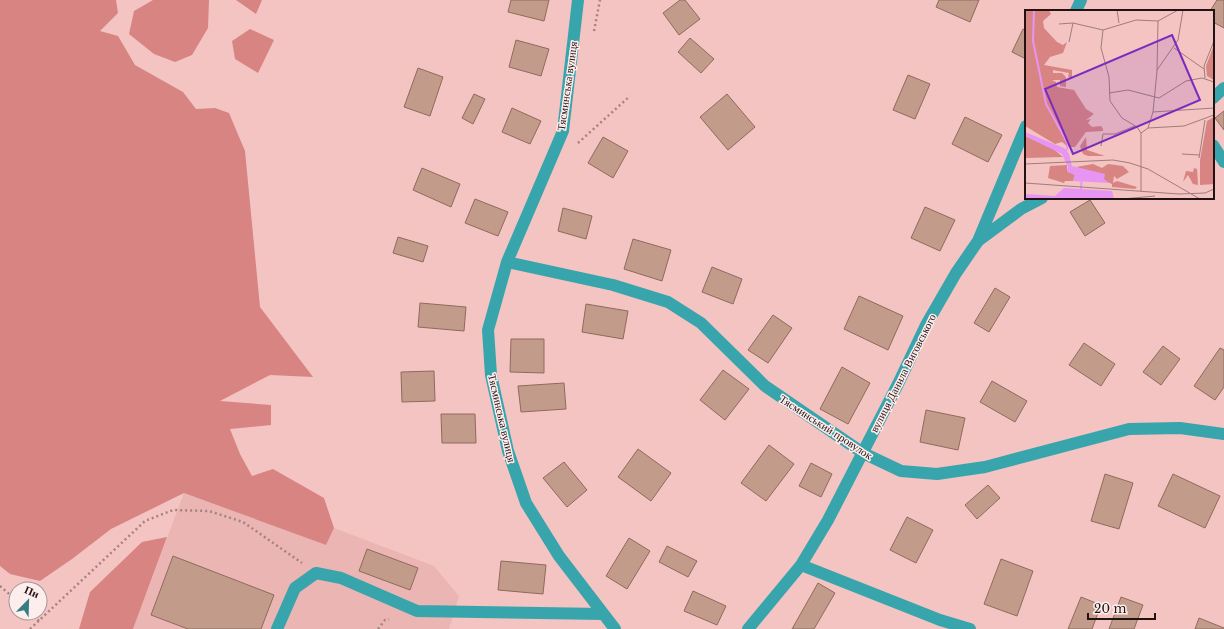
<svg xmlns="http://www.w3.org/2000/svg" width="1224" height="629" font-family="'Libre Baskerville',serif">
	<rect width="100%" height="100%" fill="#f3c4c2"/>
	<path fill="#eab5b2" d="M184,493L326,545L334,528L434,566L459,596L449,629H133Z"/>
	<path fill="#d88482" d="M0,0H116L118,13L100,31L118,36L135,65L183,92L196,109L215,108L229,113L245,151L260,307L313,377L270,375L220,401L271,405V425L230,429L240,454L252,476L273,469L324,498L334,528L326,545L184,493L111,529L72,559L40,581L10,574L0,566Z
		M153,0H209L208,28L192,55L175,62L154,54L129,34L134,11Z
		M236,0H262L256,14Z
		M250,29L274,40L258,73L235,59L232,41Z
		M167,537L133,629H79L90,592L142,542Z"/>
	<path fill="#c39b8b" stroke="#8f6a5c" d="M511,0H549L544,21L508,12Z
		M680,0H685L700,19L679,35L663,13Z
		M939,0H979L970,22L936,7Z
		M1217,0H1224V28L1213,22V11H1210Z
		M1023,29L1026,30V59L1012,52Z
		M690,38L714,59L701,73L678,52Z
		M516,40L549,49L541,76L509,67Z
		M418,68L443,77L430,116L404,107Z
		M908,75L930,84L915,119L893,110Z
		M474,94L485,99L473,124L462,118Z
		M727,94L755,127L728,150L700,117Z
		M512,108L541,121L530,144L502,132Z
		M1224,111V130L1215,118Z
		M965,117L1002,135L988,162L952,144Z
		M603,137L628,151L613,178L588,163Z
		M422,168L460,184L451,207L413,190Z
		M475,199L508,212L498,236L465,223Z
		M1090,200L1105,223L1085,236L1070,212Z
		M925,207L955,220L940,251L911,238Z
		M563,208L592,216L586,239L558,231Z
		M398,237L428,246L423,262L393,253Z
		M633,239L671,250L662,281L624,269Z
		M712,267L742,279L733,304L702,292Z
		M995,288L1010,297L989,332L974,323Z
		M859,296L903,316L888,350L844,329Z
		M420,303L466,307L464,331L418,327Z
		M586,304L628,311L623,339L582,332Z
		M773,315L792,328L768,363L748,350Z
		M511,339H544V373L510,372Z
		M1084,343L1115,364L1101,386L1069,365Z
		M1163,346L1180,359L1161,385L1143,372Z
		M1220,348L1224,350V387L1215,400L1194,386Z
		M842,367L870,383L848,424L820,409Z
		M723,370L749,389L725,420L700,400Z
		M434,371L435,401L402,402L401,372Z
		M992,381L1027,401L1015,422L980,402Z
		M564,383L566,409L521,412L518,386Z
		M926,410L965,418L958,450L920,442Z
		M441,414H475L476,443H442Z
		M769,445L794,464L766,501L741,483Z
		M638,449L671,473L651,501L618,477Z
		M564,462L587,490L567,507L543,478Z
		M811,463L832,474L821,497L799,486Z
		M1105,474L1133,483L1119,529L1091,521Z
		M1173,474L1220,496L1205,528L1158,506Z
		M988,485L1000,498L977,519L965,505Z
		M907,517L933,530L916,563L890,550Z
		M629,538L650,551L627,589L606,576Z
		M667,546L697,561L688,577L659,562Z
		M367,549L418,568L410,590L359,571Z
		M173,556L274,595L261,629H188L151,615Z
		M1001,559L1033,571L1017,616L984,604Z
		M501,561L546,565L543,594L498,590Z
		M818,583L835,593L814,629H792Z
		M693,591L726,606L717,625L684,611Z
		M1081,597L1101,605L1092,629H1068Z
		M1121,597L1143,605L1134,629H1109Z
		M1199,618L1224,628V629H1195Z"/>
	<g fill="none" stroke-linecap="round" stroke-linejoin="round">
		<path stroke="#a58281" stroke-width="2.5" stroke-dasharray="2 3" stroke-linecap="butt" d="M594,31L600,0
			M578,143L630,96
			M0,586L16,600
			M30,613L39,621
			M30,629L145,521L173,510L209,511L243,522L302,563
			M378,629L385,620L389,619"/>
		<path stroke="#38a5ad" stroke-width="12" d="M277,629L295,588L316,573L341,578L417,611L603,614"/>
		<path stroke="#38a5ad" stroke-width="12" d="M578,0L563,131L507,262L488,330L491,375L508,451L526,503L559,556L615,629
			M1076,11L1081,0
			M1213,98L1224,88
			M1213,145L1224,162
			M978,241L1021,209L1042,198
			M507,262L613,285L668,302L701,323L765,386L863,453L901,471L937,474L985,467L1129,429L1180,428L1224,434
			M801,565L940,620L970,629
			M748,629L801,565L828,520L898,384L926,325L956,273L978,241L1026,126"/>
	</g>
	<g text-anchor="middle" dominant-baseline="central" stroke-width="3" stroke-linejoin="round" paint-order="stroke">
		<g font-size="11" fill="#221312" stroke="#fdeeed">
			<text transform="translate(567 86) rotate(-82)">Тясминська вулиця</text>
			<text transform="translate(903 373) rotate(-63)">вулиця Данила Виговського</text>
			<text transform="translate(502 418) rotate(77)">Тясминська вулиця</text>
			<text transform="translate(826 427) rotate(33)">Тясминський провулок</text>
		</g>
	</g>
	<g transform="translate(1025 10)">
		<rect width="189" height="189" fill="#f3c4c2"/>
		<path d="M0,0H24L26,4L18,11L19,18L32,32L38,35L42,32L38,43L25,47L19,55L47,60V69L43,67L44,63L28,60V63H37L41,67V77L35,76V70H27L31,72L32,77L49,80L61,99L69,104L61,110L66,109L63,113L67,117L76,116L78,119V121L61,122L50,137H43L37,132L30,134L0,116ZM189,35V70L182,66L181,56ZM189,107V174L175,175V150L182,111ZM0,126L27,138L38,147L0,148ZM61,127L62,140L80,146H63L58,144L55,136ZM68,154L77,158L83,154L98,156L104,162L92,169L89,166L88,173L92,171L112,177L110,179L87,177V174L80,171L76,165L51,157ZM42,155V160L50,165L48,171H40L39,173L23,168L25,156ZM169,158L172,159L173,175L168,174L163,165L158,172L161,161L168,162Z" fill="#d88482"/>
		<path d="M0,122L39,138L44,144L47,156L80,164L79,169L84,173L48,171L50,165L42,162L43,157L37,144L0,126ZM39,178L87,181L89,189H0V184L30,186Z" fill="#e795f3"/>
		<path fill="none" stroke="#e795f3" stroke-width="2" d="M9,0L8,31L21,94L43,134L41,142M55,189L57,167"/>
		<path fill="none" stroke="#9f7d7c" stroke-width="1" d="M92,0L94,13M34,14L48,13L78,20L111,10L133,11L153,0M78,20L76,38L84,67L85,91L97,108L112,117L116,123V181M44,32L48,13M149,38L179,59M132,60L153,30L158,0M180,68L179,56L189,31M84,83L103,80L134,88L161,71L177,68L189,72M128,102L189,98M123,118L128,102L132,61L133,11M116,123L123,118L159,116L189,105M76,136L78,124H90L110,116M157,144L174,145M174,148L180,110M0,154L88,150L105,153L123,159L175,189M0,173L154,184L180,183L189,179M97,189L130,186"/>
		<path fill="#7b2cbf" fill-opacity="0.15" stroke="#7b2cbf" stroke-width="2" d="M147,25L175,90L48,144L20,79Z"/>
		<rect width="189" height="189" fill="none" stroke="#221312" stroke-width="2"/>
	</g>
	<g transform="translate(28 601) rotate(23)"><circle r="19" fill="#fdeeed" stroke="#a59695"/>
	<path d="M0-3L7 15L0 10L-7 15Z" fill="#347d82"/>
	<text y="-6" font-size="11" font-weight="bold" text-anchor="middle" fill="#221312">Пн</text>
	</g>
	<path d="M1088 613v6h67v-6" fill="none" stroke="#221312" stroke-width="2"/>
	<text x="1094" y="613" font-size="12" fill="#221312" stroke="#fdeeed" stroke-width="3" paint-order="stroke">20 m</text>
</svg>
